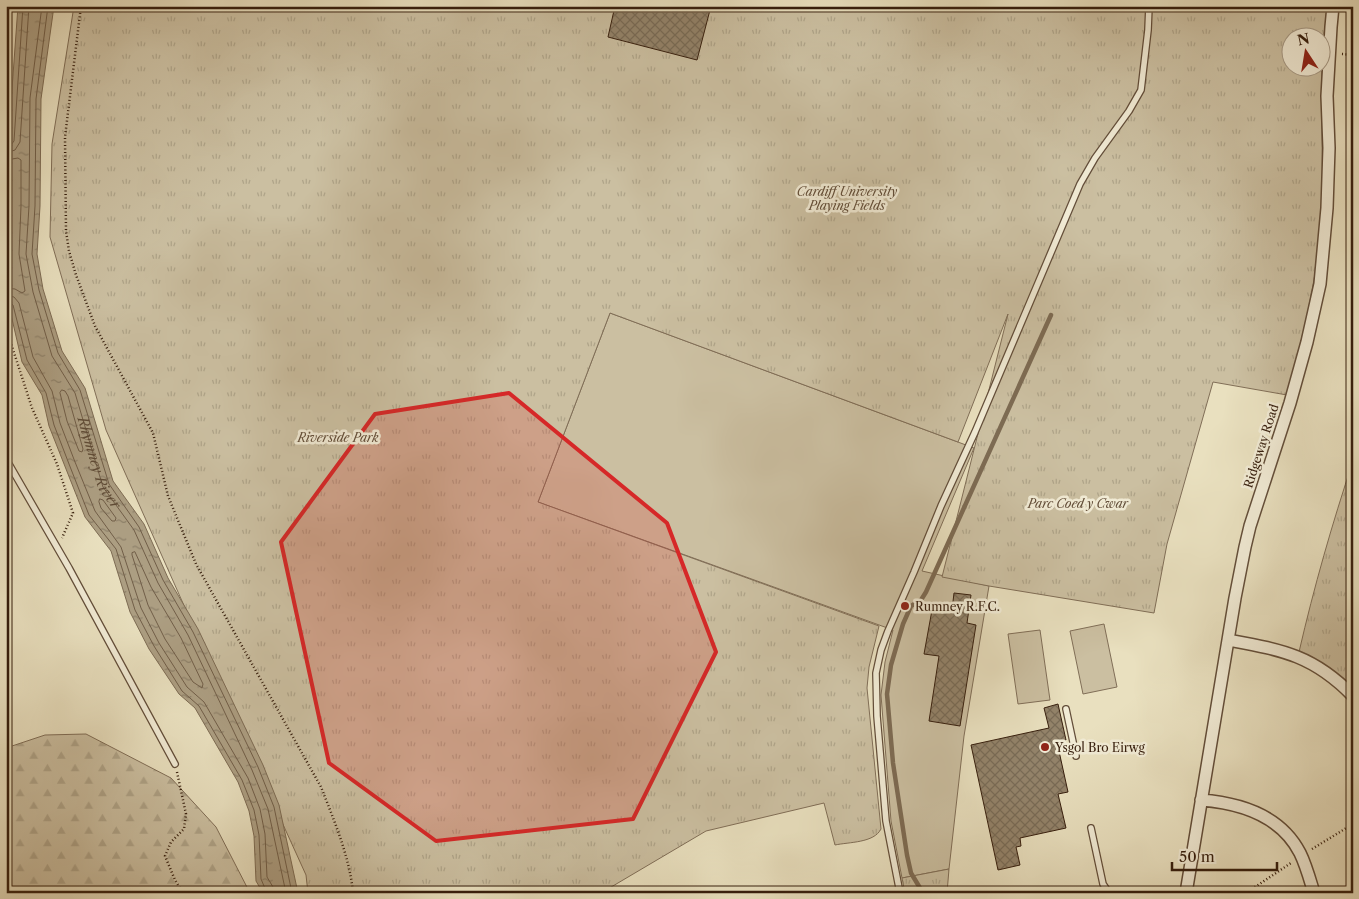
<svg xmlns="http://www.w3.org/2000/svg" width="1359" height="899" font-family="'Libre Caslon Text',serif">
	<defs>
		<pattern id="forest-firs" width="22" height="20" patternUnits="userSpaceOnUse" patternTransform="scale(1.25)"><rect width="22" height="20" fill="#cbbfa1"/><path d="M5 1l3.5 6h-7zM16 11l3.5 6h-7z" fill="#afa489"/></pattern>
		<pattern id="park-tufts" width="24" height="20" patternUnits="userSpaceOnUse" patternTransform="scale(1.25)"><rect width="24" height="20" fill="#cbbfa1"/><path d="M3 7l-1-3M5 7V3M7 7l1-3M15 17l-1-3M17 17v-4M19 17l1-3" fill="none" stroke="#afa489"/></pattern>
		<pattern id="water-ripples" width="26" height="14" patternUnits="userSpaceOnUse" patternTransform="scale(1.25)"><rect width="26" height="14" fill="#ac9e82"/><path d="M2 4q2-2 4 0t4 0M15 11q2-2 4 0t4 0" fill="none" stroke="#8d8069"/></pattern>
		<pattern id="building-cross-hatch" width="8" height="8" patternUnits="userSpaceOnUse" patternTransform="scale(1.25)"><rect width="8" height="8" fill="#93836a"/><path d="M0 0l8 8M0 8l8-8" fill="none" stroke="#796b56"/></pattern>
	</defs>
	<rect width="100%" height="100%" fill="#e9e0bf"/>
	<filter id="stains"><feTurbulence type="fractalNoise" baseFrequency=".004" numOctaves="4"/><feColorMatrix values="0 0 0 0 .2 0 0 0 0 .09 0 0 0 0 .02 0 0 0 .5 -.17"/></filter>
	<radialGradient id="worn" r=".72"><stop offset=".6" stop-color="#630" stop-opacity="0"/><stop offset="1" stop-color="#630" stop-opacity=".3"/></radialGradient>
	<path fill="#cbbfa1" stroke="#806e57" d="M610,313L974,448L922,571L989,586L964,736L949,869L902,878L891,821L881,695L885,662L893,630L538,502Z
		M1104,624L1117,687L1083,694L1070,631Z
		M1040,630L1050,700L1018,704L1008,634Z"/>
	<path fill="url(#forest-firs)" stroke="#806e57" d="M86,734L171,778L216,827L250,893H6V748L45,735Z"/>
	<path fill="url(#park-tufts)" stroke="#806e57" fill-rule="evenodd" d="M74,6H1328C1317,71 1324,138 1322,204C1320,269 1304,332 1287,395L1213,382L1167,544L1154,613L989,586L942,577L1008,314L958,442L610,313L538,502L879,626L869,667L867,688L881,829C874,843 849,842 835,845L824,803L706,831L601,893H308L306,875L210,664L106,430L50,237L52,144ZM1292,38H1322V68H1292Z
		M1353,461V689L1311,657L1299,652C1314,587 1332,524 1353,461Z
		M949,869L947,893H905L902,878Z"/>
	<path fill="url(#water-ripples)" stroke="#7d6b53" d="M18,6H54L41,99L40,206L37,254L43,289L62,351L85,388L113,481L144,524L168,578L198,629L263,765L279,805L298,893H263L256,881L254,836L249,811L238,782L195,708L179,694L149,649L130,612L111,551L85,517L49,426L42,395L22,362L6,293V172Z"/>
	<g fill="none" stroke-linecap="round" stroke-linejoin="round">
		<g stroke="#715e48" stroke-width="1">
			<path id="s1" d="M42,6L30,98L29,206L26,254L33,292L52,356L75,393L103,487L134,530L158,583L188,635L252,770L268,809L286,893"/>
			<path d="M48,6L36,99L35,206L32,254L39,290L58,353L80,390L109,484L139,527L163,580L193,632L258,767L274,807L292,893"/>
			<path d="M6,146L11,145L14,141L23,6"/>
			<path d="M6,153L15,150L20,142L29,6"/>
			<path d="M6,160L18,158L21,160V206L19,254L25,291L22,293L15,289L6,288"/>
			<path d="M6,295L14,297L19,303L33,357L52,391L60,423L75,462L95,511L121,547L141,608L159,643L187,687L204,702L248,778L260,809L265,834L267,877L273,887L274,893"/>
			<path d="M6,302H10L13,305L27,360L46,393L54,425L69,464L89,515L116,549L135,610L154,646L182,691L199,706L242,780L254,810L259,835L261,879L267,893"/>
			<path d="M62,390L65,391L68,396L83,449L82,452L79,451L67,421L60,393Z"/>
			<path d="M100,499L103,500L116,518L115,521H112L101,508L99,502Z"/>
			<path d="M135,552L151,587L181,638L203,684L202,688L193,682L165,639L148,605L132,555V553Z"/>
		</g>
		<path stroke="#7d6b53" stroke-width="4.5" d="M923,893L911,873L907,855L893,763L887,694L891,665L903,624L911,606L921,600L926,592L1051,315"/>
	</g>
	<path fill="url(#building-cross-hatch)" stroke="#361e0d" d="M615,6H711L697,60L608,37Z
		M954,593L971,595L967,623L976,625L960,726L929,721L939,656L924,654L932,610L940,611L941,609L952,610Z
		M1058,704L1066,740L1057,742L1068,792L1058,794L1066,828L1020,838L1021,846L1016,847L1020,865L998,870L971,745L1049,728L1044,708Z"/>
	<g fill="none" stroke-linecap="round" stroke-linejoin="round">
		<defs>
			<path id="service" d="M6,459L69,568L175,764
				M1066,709L1076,756
				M1091,828L1103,884L1109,893
				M900,893L886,821L877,716L876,673L881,650L888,631L914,572L941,506L975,432L1080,184L1095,158L1129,111L1141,90L1148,30L1149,6"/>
			<path id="minor" d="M1228,640C1282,650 1313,655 1353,696
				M1201,800C1240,803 1281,816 1300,853C1306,865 1310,880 1314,893
				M1186,893L1235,598L1245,547L1250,526L1290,403L1307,342L1320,284L1327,208L1329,148L1327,96L1331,27L1333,6"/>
		</defs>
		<use href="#service" stroke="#634e3a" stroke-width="8"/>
		<use href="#minor" stroke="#634e3a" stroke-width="14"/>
		<path stroke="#361e0d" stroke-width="2.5" stroke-dasharray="1 2.5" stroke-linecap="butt" d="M81,6L65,137L66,231L69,251L76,275L95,326L153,433L168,496L196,564L321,787C334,820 350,858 353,893
			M1342,54L1353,55
			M6,328L32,408L57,464L73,513L62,538
			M177,772L186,814L184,829L171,842L165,856L175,880L183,893
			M1312,849L1353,824
			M1246,893L1291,863"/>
		<use href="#service" stroke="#f1ebd5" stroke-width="5.5"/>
		<use href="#minor" stroke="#f1ebd5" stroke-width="11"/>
	</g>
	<path fill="#d62828" fill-opacity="0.2" stroke="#d62828" stroke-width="4" stroke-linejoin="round" d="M509,393L667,523L716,652L633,819L436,841L329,763L281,542L375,414Z"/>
	<g fill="#8f2418" stroke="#f1ebd5" stroke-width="2">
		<circle cx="905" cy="606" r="5"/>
		<circle cx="1045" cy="747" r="5"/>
	</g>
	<g text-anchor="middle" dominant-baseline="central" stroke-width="5" stroke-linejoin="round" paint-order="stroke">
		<g font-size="12" font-style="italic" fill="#634e39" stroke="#f1ebd5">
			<text x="847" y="191">Cardiff University<tspan x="847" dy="14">Playing Fields</tspan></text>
			<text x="338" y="437">Riverside Park</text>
			<text x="1078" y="503">Parc Coed y Cwar</text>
		</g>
		<g font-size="12" fill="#361e0d" stroke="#f1ebd5">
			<text transform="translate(1261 446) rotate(-72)">Ridgeway Road</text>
		</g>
		<g font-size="12" fill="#361e0d" stroke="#f1ebd5" text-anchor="start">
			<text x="915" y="606">Rumney R.F.C.</text>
			<text x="1055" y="747">Ysgol Bro Eirwg</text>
		</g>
		<g font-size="14" font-style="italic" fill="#5f4b36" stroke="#f1ebd5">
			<text stroke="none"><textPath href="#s1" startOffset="472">Rhymney River</textPath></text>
		</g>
	</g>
	<rect width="1359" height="899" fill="none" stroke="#e9e0bf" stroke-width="25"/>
	<rect x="8" y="8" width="1344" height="884" fill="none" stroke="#361e0d" stroke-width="2.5"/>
	<rect x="12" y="12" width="1334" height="874" fill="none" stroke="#361e0d"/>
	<g transform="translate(1306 52) rotate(348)"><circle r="24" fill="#f1ebd5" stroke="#a69985"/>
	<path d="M0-4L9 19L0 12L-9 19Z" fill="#8f2418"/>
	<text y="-8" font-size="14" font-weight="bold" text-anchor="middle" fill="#361e0d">N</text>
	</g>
	<path d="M1172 862v8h105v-8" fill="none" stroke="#361e0d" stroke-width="2.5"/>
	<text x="1179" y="862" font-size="15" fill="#361e0d" stroke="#f1ebd5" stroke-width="4" paint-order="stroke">50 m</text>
	<rect width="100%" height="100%" filter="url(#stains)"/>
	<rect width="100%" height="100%" fill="url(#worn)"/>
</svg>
